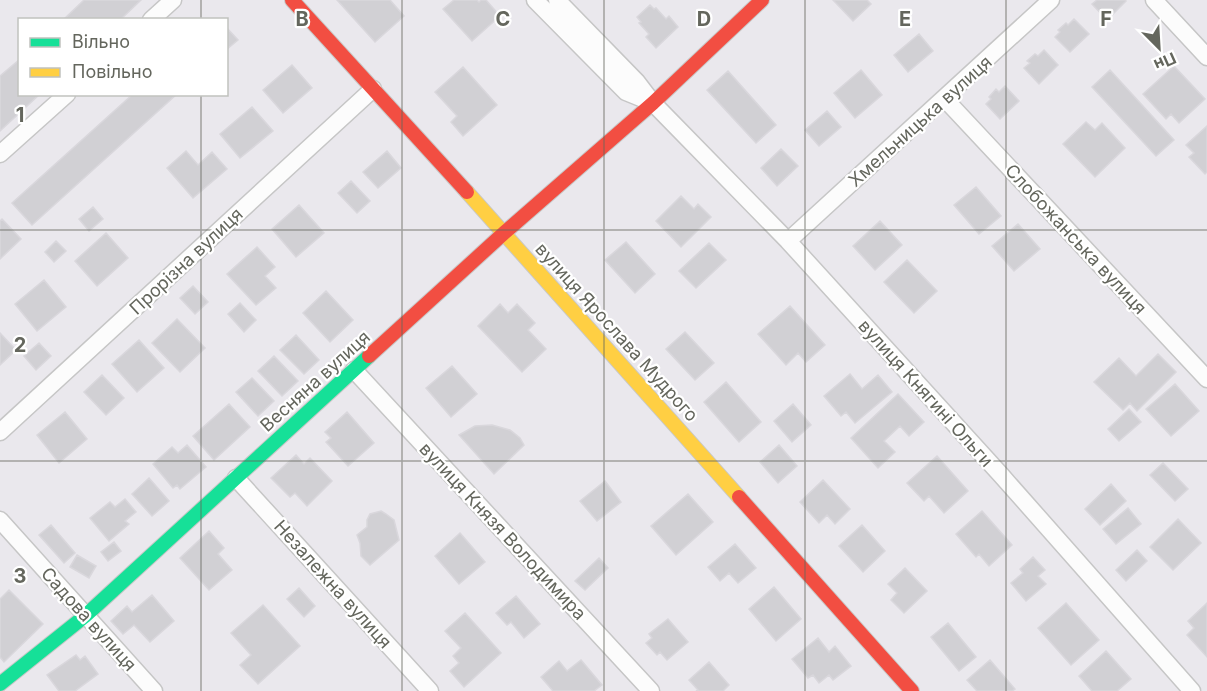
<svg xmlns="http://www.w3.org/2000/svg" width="1207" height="691" font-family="Inter,sans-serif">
	<rect width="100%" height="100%" fill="#eae8ed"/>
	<path fill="#d1d0d4" stroke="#d9d7dc" stroke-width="1.5" d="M84,0H141L120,20H63Z
		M337,0H390L404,16L375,42Z
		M454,0H477L479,2L481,0H486L500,16L472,41L443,9Z
		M833,0H867L871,4L853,21Z
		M1097,0H1125L1126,1L1107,20L1092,4Z
		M650,5L654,9L656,8L666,19L669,16L678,27L656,48L646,37L649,34L639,23L641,22L637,17Z
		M1074,19L1089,34L1070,52L1055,37L1060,32L1058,30L1066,23L1068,25Z
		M226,27L238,40L226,50Z
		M919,34L933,51L908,72L894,55Z
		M1044,50L1058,65L1039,84L1024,68L1030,63L1027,61L1035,54L1038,56Z
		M20,59V94H40L0,131V76Z
		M292,65L312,88L283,113L263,90Z
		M1174,66L1205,99L1179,123L1171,114L1166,119L1143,94Z
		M463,67L497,105L463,136L451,122L457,116L435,92Z
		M861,70L882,95L855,118L834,93Z
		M1110,70L1174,140L1156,156L1092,87Z
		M728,71L776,125L756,143L707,90Z
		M1005,86L1019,101L1000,119L986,104L991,99L989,97L996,89L999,92Z
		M133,94H177L32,225L12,203Z
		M252,107L273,131L240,158L220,134Z
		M827,111L841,127L819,146L805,130Z
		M1086,122L1095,130L1102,123L1125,148L1095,177L1063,144Z
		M1207,126V172L1205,174L1189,157L1194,153L1186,145Z
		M781,149L798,166L777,186L761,168Z
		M186,151L198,165L212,152L227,169L193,198L167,168Z
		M387,151L401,168L378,188L363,172Z
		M351,181L370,201L357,213L338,193Z
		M976,187L1001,216L979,234L954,205Z
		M681,196L694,209L698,204L711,217L681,247L656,221Z
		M299,205L324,233L296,257L272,229Z
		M93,207L103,219L89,231L79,219Z
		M2,219L21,239L0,259V221Z
		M880,221L902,245L875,270L853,246Z
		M1018,224L1040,249L1014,271L992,246Z
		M106,233L128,258L97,286L75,261Z
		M56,241L66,251L54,262L45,252Z
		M626,242L655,274L635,293L605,260Z
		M709,243L726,260L696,288L679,271Z
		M257,247L275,267L265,276L276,288L256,305L227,274Z
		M907,260L937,291L914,313L884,282Z
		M44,280L66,307L37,331L15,304Z
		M193,286L208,302L195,314L180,298Z
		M326,291L353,320L330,342L303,313Z
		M240,303L256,320L244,332L228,314Z
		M500,304L508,313L517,304L535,323L528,330L546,349L522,372L478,326Z
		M790,306L825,345L806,362L798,353L786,365L758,334Z
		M177,319L205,348L180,372L152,343Z
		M685,332L714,363L695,380L666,349Z
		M0,333L16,350L0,365Z
		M296,335L319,360L304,374L280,350Z
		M139,340L164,368L137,392L112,364Z
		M39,343L51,356L36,370L24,356Z
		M1158,354L1176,372L1137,411L1130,403L1123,410L1094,382L1119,358L1136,376Z
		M274,356L298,381L282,396L258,371Z
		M452,366L477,394L451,417L426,388Z
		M850,374L862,389L878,375L892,392L855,423L846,412L841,416L824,396Z
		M102,375L124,398L106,415L84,392Z
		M252,378L274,401L258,416L236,392Z
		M726,382L761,422L739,442L704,402Z
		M1175,384L1199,411L1171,436L1146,409Z
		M898,394L924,422L909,436L900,426L884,441L895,452L878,468L851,438Z
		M229,404L250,427L214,460L193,436Z
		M793,404L811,425L792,442L774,421Z
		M1129,409L1141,422L1119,441L1108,429Z
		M65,412L87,439L59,463L37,435Z
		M347,412L374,443L348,466L326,442L331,438L325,432Z
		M492,425L510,430L520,438L524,445L494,474L459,435L475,426Z
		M187,445L206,467L180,489L177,485L173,488L153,464L172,447L178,453Z
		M779,445L797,466L778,483L760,462Z
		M296,455L304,464L310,458L332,481L307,506L295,493L290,497L271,478Z
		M937,456L968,491L944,513L929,496L924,501L907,483Z
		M1163,463L1188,489L1175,501L1150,475Z
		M149,478L169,501L152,516L132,494Z
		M823,480L850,509L835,524L827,515L819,523L800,502Z
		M605,481L621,502L597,521L580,501Z
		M1111,484L1126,501L1100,525L1085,509Z
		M688,494L713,522L676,555L651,526Z
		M125,499L136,512L125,521L129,524L109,541L90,518L110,502L115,507Z
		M1128,508L1141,524L1116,544L1103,529Z
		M381,511L386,514L394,520L399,540L370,565L361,556L360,543L357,535L367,527V520L370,514Z
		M982,511L1012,545L989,566L979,554L976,557L956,534Z
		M1178,519L1201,543L1173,570L1150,547Z
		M51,525L75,553L64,563L39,535Z
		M862,525L885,551L863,572L839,546Z
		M209,531L224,548L218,554L232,570L209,590L180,558Z
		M460,533L485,562L459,584L435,556Z
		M114,542L121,551L108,561L101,552Z
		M735,544L756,568L738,583L729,573L720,581L708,567Z
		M1137,550L1147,561L1126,581L1116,570Z
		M77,555L96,566L89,578L70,567Z
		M1033,557L1045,570L1038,576L1046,584L1026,601L1011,583L1023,573L1020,569Z
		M599,558L608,568L585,590L575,581Z
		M905,568L927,591L904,613L891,600L897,593L888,584Z
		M774,587L801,619L776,641L749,609Z
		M299,588L315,606L304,617L287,599Z
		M9,590L43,624L4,662L0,657V599Z
		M152,595L174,621L150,642L134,625L123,634L111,621L127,606L132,612Z
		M516,596L540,624L524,638L511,622L507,625L496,613Z
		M1066,603L1099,640L1071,665L1038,628Z
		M1207,603V657L1187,635L1194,628L1188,621Z
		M263,605L300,646L258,684L240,665L251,655L231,633Z
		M465,613L501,653L464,687L450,671L459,663L453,656L461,648L445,631Z
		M668,619L688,642L667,660L660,652L657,655L646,643L652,638L649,634Z
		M948,623L976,657L959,671L931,637Z
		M818,638L829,652L835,646L851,666L833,680L829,675L819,683L813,675L808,678L792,659Z
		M1106,651L1131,679L1117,691H1092L1079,676Z
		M76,655L80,660L85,656L98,674L75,691H59L47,675Z
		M581,660L602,685L594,691H553L541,677L559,661L567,671Z
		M990,660L1015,689L1012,691H977L967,680Z
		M709,662L729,685L723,691H696L698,690L689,680Z"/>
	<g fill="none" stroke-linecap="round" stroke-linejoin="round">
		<defs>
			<path id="street" d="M535,0L626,92L653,103
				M557,0L637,82L653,103L788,241L1001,475L1192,691
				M1154,0L1207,57
				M151,20L173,0
				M944,98L1207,379
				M0,154L67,94
				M788,241L1051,0
				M354,370L651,691
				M0,432L373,89
				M236,478L430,691
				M0,520L154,691"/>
			<path id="fast" d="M0,684L85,616L369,356"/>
			<path id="slow" d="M467,192L739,497"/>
			<path id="jam" d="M292,0L467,192
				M369,356L504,233L653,103L762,0
				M739,497L912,691"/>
		</defs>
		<use href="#street" stroke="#c6c6c6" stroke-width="19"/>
		<use href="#fast" stroke="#c8c8c7" stroke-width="16"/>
		<use href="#slow" stroke="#c8c8c7" stroke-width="16"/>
		<use href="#jam" stroke="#c8c8c7" stroke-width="16"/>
		<use href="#street" stroke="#fcfcfc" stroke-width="16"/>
		<use href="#fast" stroke="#16e098" stroke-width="14"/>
		<use href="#slow" stroke="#ffcf43" stroke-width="14"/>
		<use href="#jam" stroke="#f24e42" stroke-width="14"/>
	</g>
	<path fill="none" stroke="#64665d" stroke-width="1.5" stroke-opacity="0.55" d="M201,0V20M402,0V691M604,0V691M805,0V691M1006,0V691M201,94V691M0,230H1207M0,461H1207"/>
	<g text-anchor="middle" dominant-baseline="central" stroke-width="4.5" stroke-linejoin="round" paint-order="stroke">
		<g font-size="18" fill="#64665d" stroke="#fff">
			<text transform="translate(920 121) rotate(-42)">Хмельницька вулиця</text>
			<text transform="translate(1076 239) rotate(47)">Слобожанська вулиця</text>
			<text transform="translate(186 261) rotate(-43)">Прорізна вулиця</text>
			<text transform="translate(617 332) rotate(48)">вулиця Ярослава Мудрого</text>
			<text transform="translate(315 381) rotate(-42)">Весняна вулиця</text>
			<text transform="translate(926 393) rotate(48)">вулиця Княгині Ольги</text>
			<text transform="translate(503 531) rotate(47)">вулиця Князя Володимира</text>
			<text transform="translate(333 584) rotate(48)">Незалежна вулиця</text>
			<text transform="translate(89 619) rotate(48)">Садова вулиця</text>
		</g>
	</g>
	<g font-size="20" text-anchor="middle" font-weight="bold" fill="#64665d" stroke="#fff" stroke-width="4.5" stroke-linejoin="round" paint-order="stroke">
		<text x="302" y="26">B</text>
		<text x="503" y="26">C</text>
		<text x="704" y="26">D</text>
		<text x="905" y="26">E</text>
		<text x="1106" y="26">F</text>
		<text x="20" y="122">1</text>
		<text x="20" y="352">2</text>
		<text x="20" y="583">3</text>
	</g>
	<rect x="18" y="18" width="210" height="78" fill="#ffffff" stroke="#c1c2be" stroke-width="1.5"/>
	<rect x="30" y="38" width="30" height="9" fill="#16e098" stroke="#c1c2be" stroke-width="1.5"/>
	<text x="72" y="48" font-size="18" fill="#64665d">Вільно</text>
	<rect x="30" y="68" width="30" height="9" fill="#ffcf43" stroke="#c1c2be" stroke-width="1.5"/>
	<text x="72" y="78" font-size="18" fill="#64665d">Повільно</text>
	<g transform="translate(1159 48) rotate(156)" stroke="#ffffff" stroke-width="4.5" paint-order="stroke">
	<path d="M0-4.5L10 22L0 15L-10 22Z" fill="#64665d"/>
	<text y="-9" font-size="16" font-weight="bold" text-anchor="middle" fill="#64665d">Пн</text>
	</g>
</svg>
